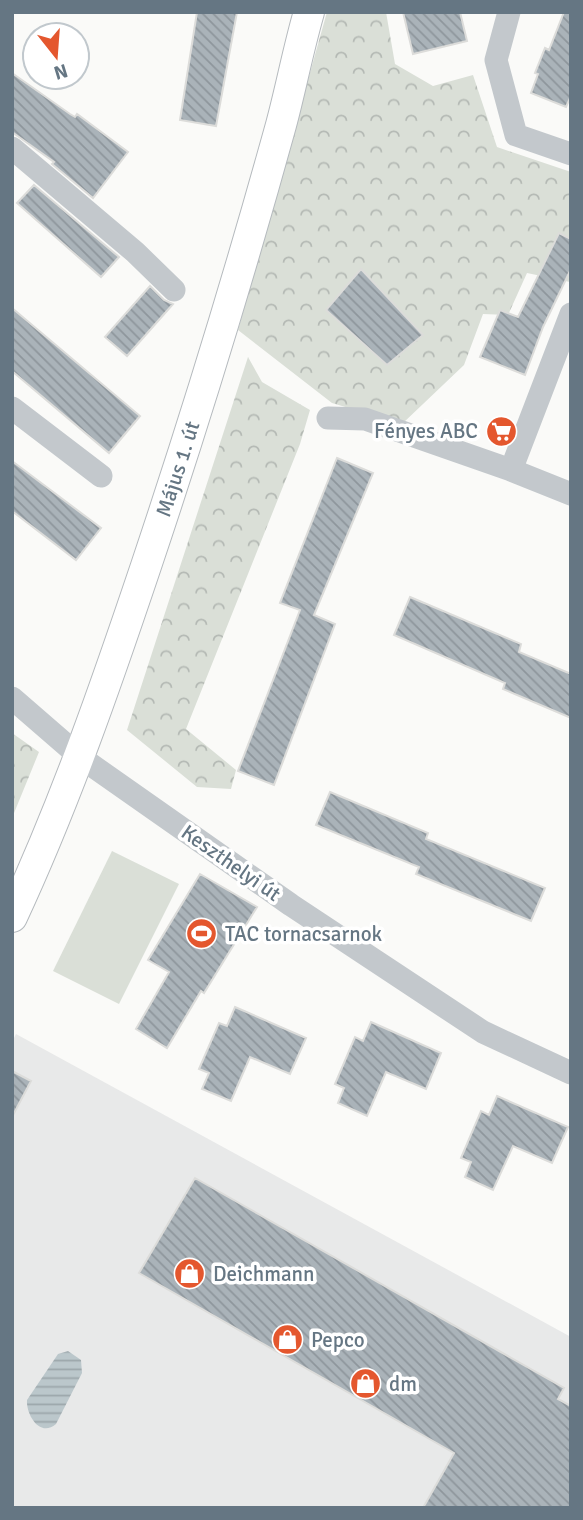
<svg xmlns="http://www.w3.org/2000/svg" width="583" height="1520" font-family="Signika,sans-serif">
	<defs>
		<pattern id="forest-crowns" width="20" height="18" patternUnits="userSpaceOnUse" patternTransform="scale(1.75)"><rect width="20" height="18" fill="#dadfd7"/><path d="M2 6a3 3 0 1 1 6 0M12 15a3 3 0 1 1 6 0" fill="none" stroke="#b4b9b4"/></pattern>
		<pattern id="water-rules" width="6" height="5" patternUnits="userSpaceOnUse" patternTransform="scale(1.75)"><rect width="6" height="5" fill="#bbc7cb"/><path d="M0 2.5h6" fill="none" stroke="#9ca6aa"/></pattern>
		<pattern id="building-back-hatch" width="6" height="6" patternUnits="userSpaceOnUse" patternTransform="scale(1.75)"><rect width="6" height="6" fill="#aab3b9"/><path d="M-1 5l2 2M0 0l6 6M5-1l2 2" fill="none" stroke="#8e969c"/></pattern>
	</defs>
	<rect width="100%" height="100%" fill="#fafaf8"/>
	<path fill="#e8e9e9" d="M16,1034L571,1337V1508H12V1042Z"/>
	<path fill="#dadfd7" d="M112,851L179,884L119,1004L53,971Z"/>
	<path fill="url(#forest-crowns)" d="M327,12H386L395,64L433,86L473,75L497,147L571,172L570,282L527,273L508,315L483,314L464,365L402,424L332,403L238,330Z
		M248,357L262,382L310,410L300,444L186,729L236,770L231,789L197,787L127,730Z
		M12,733L39,752L12,818Z"/>
	<path fill="url(#water-rules)" d="M68,1351L81,1360L82,1373L56,1424C40,1438 26,1415 27,1400L58,1354Z"/>
	<path fill="url(#building-back-hatch)" stroke="#dcdcda" stroke-width="2" d="M197,12H237L216,126L180,120Z
		M403,12H460L467,41L413,54Z
		M564,12H571V96L566,107L531,93L538,74L535,73L545,48L549,50Z
		M12,73L70,114L75,117L77,114L128,152L93,198L52,164L54,162L12,132Z
		M34,185L119,257L101,277L17,203Z
		M559,233L571,239V269L543,327L525,375L480,357L500,310L518,317Z
		M361,269L423,335L387,365L326,310Z
		M150,286L164,300L173,304L127,356L105,337Z
		M12,308L140,416L109,453L12,371Z
		M337,458L373,473L314,615L335,624L274,785L238,771L300,610L280,603Z
		M12,461L101,528L76,560L12,511Z
		M410,597L521,644L519,652L571,674V718L503,689L505,683L394,635Z
		M330,792L428,833L426,839L545,888L531,921L416,874L419,867L316,825Z
		M200,874L257,907L204,993L201,991L167,1048L136,1029L169,972L148,960Z
		M235,1007L306,1038L290,1074L250,1057L231,1101L202,1089L209,1073L199,1069L219,1023L227,1026Z
		M371,1022L441,1053L426,1089L386,1072L367,1116L338,1103L344,1088L335,1084L355,1037L363,1041Z
		M12,1071L31,1081L12,1117Z
		M497,1096L568,1127L552,1163L513,1146L493,1190L465,1177L471,1162L461,1158L481,1111L489,1115Z
		M195,1178L564,1388L558,1399L571,1406V1508H423L454,1453L139,1273Z"/>
	<g fill="none" stroke-linecap="round" stroke-linejoin="round">
		<defs>
			<g id="major">
				<path id="s1" d="M12,917C65,803 106,685 146,566C195,420 240,273 281,125C291,88 298,50 309,12"/>
			</g>
		</defs>
		<use href="#major" stroke="#b5babe" stroke-width="32"/>
		<path stroke="#c3c8cc" stroke-width="23" d="M509,12L496,60L516,135L571,154
			M12,148L135,252L174,290
			M12,408L101,476
			M328,418L365,419L511,470L571,494
			M511,470L571,314
			M12,698L80,757L291,905L483,1032L571,1073"/>
		<use href="#major" stroke="#fff" stroke-width="30"/>
	</g>
	<defs>
		<symbol id="supermarket-disc" viewBox="-11 -11 22 22"><circle r="9.5" fill="#e4572e" stroke="#fff"/><path d="M-6-5.5h2.5l.6 2H6L4.5 2H-2.5L-4.4-4H-6ZM-1.5 3.2a1.3 1.3 0 1 0 .1 0ZM3 3.2a1.3 1.3 0 1 0 .1 0Z" fill="#fff"/></symbol>
		<symbol id="stadium-disc" viewBox="-11 -11 22 22"><circle r="9.5" fill="#e4572e" stroke="#fff"/><path d="M0-5a6.5 5 0 1 0 0 10a6.5 5 0 1 0 0-10ZM-3.5-1.8h7v3.6h-7Z" fill="#fff"/></symbol>
		<symbol id="shop-disc" viewBox="-11 -11 22 22"><circle r="9.5" fill="#e4572e" stroke="#fff"/><path d="M-5-2.5h2.3a2.7 3.5 0 0 1 5.4 0H5L5.5 6h-11ZM-1.5-2.5h3a1.5 2.3 0 0 0-3 0Z" fill="#fff"/></symbol>
	</defs>
	<g fill-rule="evenodd">
		<use href="#supermarket-disc" x="484" y="414" width="35" height="35"/>
		<use href="#stadium-disc" x="184" y="916" width="35" height="35"/>
		<use href="#shop-disc" x="172" y="1256" width="35" height="35"/>
		<use href="#shop-disc" x="270" y="1322" width="35" height="35"/>
		<use href="#shop-disc" x="348" y="1366" width="35" height="35"/>
	</g>
	<g text-anchor="middle" dominant-baseline="central" stroke-width="7" stroke-linejoin="round" paint-order="stroke">
		<g font-size="21" fill="#657683" stroke="#fff" text-anchor="start">
			<text x="478" y="431" text-anchor="end">Fényes ABC</text>
			<text x="225" y="934">TAC tornacsarnok</text>
			<text x="213" y="1274">Deichmann</text>
			<text x="311" y="1340">Pepco</text>
			<text x="389" y="1384">dm</text>
		</g>
		<g font-size="21" fill="#657683" stroke="#fff">
			<text stroke="none"><textPath href="#s1" startOffset="478">Május 1. út</textPath></text>
			<text transform="translate(231 863) rotate(35)">Keszthelyi út</text>
		</g>
	</g>
	<rect width="583" height="1520" fill="none" stroke="#657683" stroke-width="28"/>
	<g transform="translate(56 56) rotate(163)"><circle r="33" fill="#ffffff" stroke="#c1c8cd" stroke-width="2"/>
	<path d="M0-5L12 26L0 18L-12 26Z" fill="#e4572e"/>
	<text y="-10" font-size="19" font-weight="bold" text-anchor="middle" fill="#657683">N</text>
	</g>
</svg>
